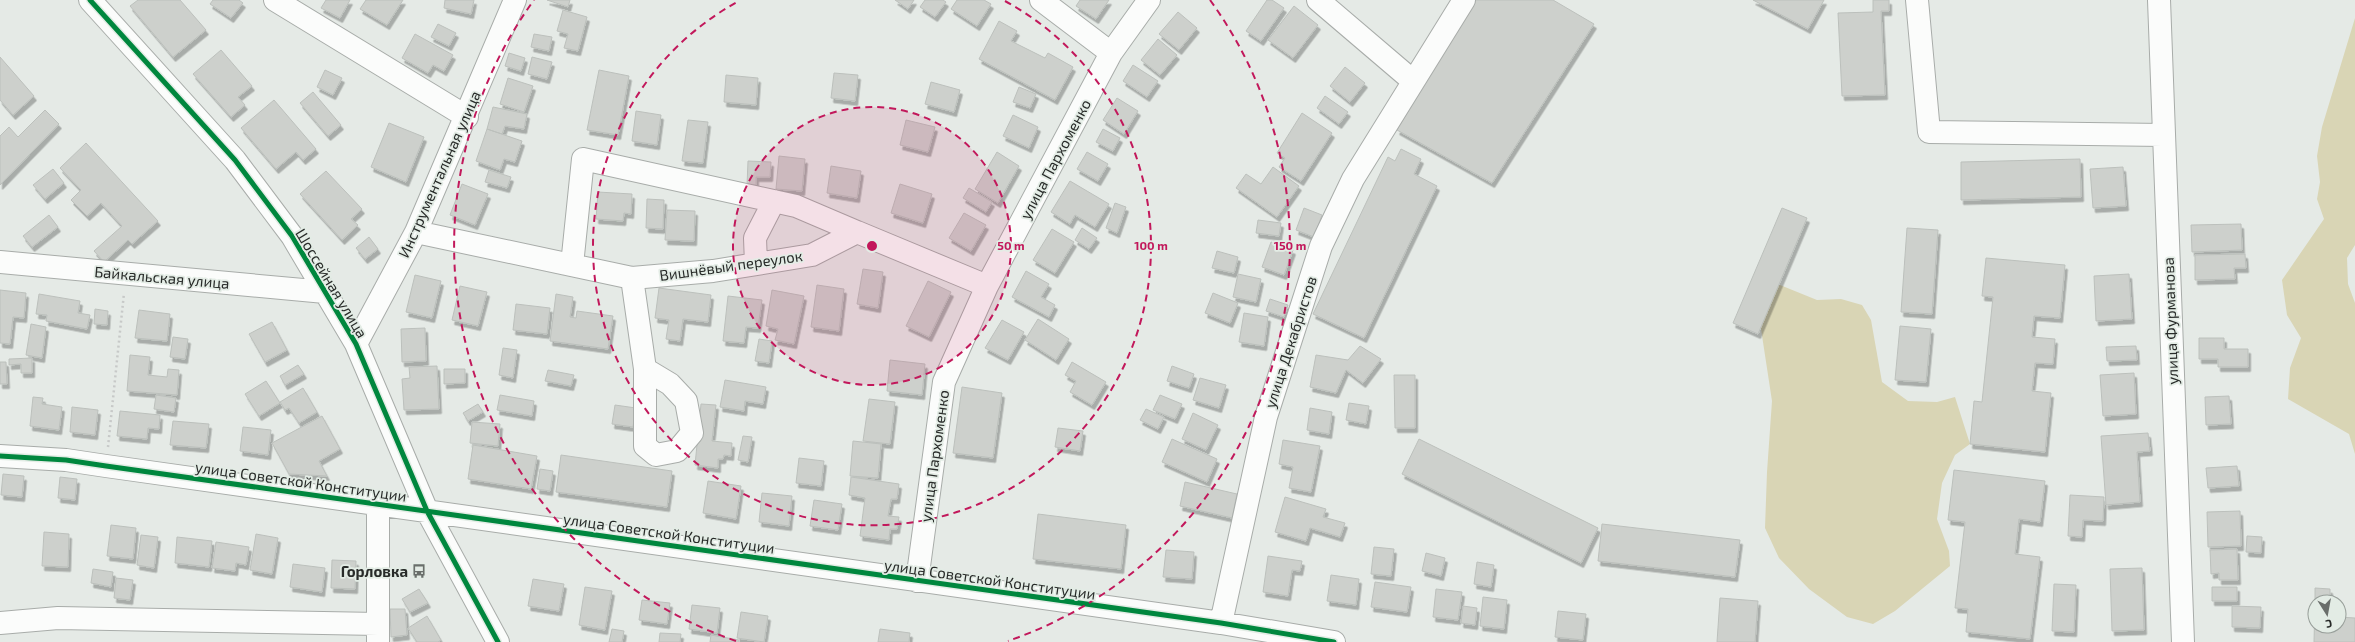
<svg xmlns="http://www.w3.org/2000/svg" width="2355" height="642" font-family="'Exo 2',sans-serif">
	<defs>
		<filter id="shadow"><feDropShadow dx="2.5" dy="4.5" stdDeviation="0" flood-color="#0004"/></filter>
	</defs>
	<rect width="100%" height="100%" fill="#e5eae6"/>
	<path fill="#d9d5b5" d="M2355,18V245L2347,258L2348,284L2355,303V454L2349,434L2288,399L2290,368L2301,338L2287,315L2282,280L2324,219L2317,199L2320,182L2317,156L2322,127Z
		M1780,285L1817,300L1841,299L1862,305L1871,320L1882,382L1908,401L1937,402L1955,397L1970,444L1955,455L1942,483L1937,519L1949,551L1950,566L1895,611L1873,624L1847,617L1809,589L1779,558L1765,528L1767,472L1772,401L1761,329L1750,310L1753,296Z"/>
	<path fill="#cdd0cc" stroke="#bcc0bc" filter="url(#shadow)" d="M138,0H180L206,30L173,57L130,6Z
		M213,0H239L243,3L231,18L210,4Z
		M326,0H350L340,18L321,8Z
		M366,0H403L387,25L360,9Z
		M445,0H474L471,14L444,8Z
		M547,0H570L568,7Z
		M895,0H914L908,9Z
		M925,0H943L946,2L935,17L920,7Z
		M957,0H984L991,4L977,26L951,9Z
		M1080,0H1109L1096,19L1076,6Z
		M1267,0H1272L1284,8L1261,41L1246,31Z
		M1473,0H1553L1594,24L1492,183L1397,130Z
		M1753,0H1824L1808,29Z
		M1873,0H1889V11H1881L1885,95L1842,96L1838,13L1873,12Z
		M1294,6L1318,25L1293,58L1268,40Z
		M563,10L587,17L578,51L564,48L568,34L557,31Z
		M1178,12L1197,28L1179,50L1159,34Z
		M999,21L1017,31L1011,41L1045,58L1048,53L1073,67L1055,100L979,59Z
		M438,24L456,33L449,46L431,37Z
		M415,34L453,55L444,71L433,65L428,73L402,58Z
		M534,34L552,37L549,51L531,47Z
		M1158,39L1177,55L1160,75L1141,60Z
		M221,50L252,86L238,97L245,105L231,117L193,74Z
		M509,53L525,58L521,71L505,66Z
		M0,57L34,96L13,115L0,100Z
		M532,57L552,62L547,79L528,74Z
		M1133,65L1158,81L1147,97L1123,81Z
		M1345,67L1365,83L1350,102L1330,86Z
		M325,70L342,78L333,95L317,87Z
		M599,70L629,76L618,135L587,130Z
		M834,73L858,75L855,101L831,98Z
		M726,75L758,78L756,105L724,102Z
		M508,78L533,86L524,112L500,104Z
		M931,82L960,90L954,112L925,104Z
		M1019,87L1036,94L1030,108L1013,102Z
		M313,92L341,125L328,136L300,103Z
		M1325,96L1348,112L1339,124L1317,108Z
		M1117,98L1138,111L1124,134L1103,120Z
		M274,100L316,149L303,160L296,152L276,169L241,128Z
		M493,107L527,114L524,129L505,126L502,134L487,129Z
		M45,110L59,124L0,185V136L9,127L18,137Z
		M636,111L661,115L657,145L632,141Z
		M1302,113L1332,133L1301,181L1279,167L1285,158L1277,153Z
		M1013,115L1038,127L1029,148L1003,136Z
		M688,120L708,122L703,163L682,161Z
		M906,120L935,127L928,152L900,145Z
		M389,123L424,137L406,182L371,167Z
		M487,129L522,141L515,162L504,159L500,170L476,161Z
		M1103,129L1120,138L1113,151L1096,142Z
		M86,143L158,221L132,244L128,240L104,262L94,251L122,226L101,203L87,216L71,200L81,190L60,168Z
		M1401,149L1421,159L1414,174L1437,186L1364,338L1313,314L1388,157L1395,161Z
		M997,152L1019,166L998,203L975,189Z
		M1087,152L1108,164L1098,181L1077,169Z
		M779,156L805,159L802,191L776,189Z
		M2080,159L2081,197L1961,200V162Z
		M748,161L771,162L770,177H756V185H747Z
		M831,166L861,171L857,198L827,193Z
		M1273,167L1299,186L1277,217L1236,188L1246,174L1261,184Z
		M2123,167L2126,206L2093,208L2090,169Z
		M53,169L64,183L45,199L33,185Z
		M489,170L511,177L507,188L485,182Z
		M326,171L362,209L351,219L358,225L342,240L300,194Z
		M1070,181L1109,204L1095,227L1075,215L1070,224L1051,212Z
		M462,184L488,194L475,225L450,215Z
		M900,184L932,194L923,223L891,213Z
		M969,188L992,202L986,212L963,198Z
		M598,192L632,194L631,214L624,213L623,221L596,219Z
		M647,199L664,200L663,229L646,228Z
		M1115,203L1126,207L1117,233L1106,228Z
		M1304,208L1322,215L1314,237L1296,230Z
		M1782,208L1807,218L1758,334L1733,323Z
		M667,210L695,211L694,241L665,240Z
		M964,213L986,225L971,251L949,238Z
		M49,215L58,227L32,247L23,236Z
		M1258,220L1281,223L1279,236L1256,233Z
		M2241,224L2242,250L2192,252L2191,225Z
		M1082,228L1097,238L1089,249L1075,240Z
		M1907,228L1938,230L1932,314L1901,312Z
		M1052,229L1074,242L1055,273L1033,260Z
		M369,237L378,249L365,259L356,248Z
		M1271,242L1293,250L1284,275L1262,267Z
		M1217,251L1238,257L1234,273L1212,268Z
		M2245,254L2246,268H2234L2235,279L2195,280V255Z
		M1986,258L2065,265L2060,318L2034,316L2032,337L2055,339L2053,364L2035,363L2032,391L2051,393L2045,452L1970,444L1974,401L1982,402L1993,297L1982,296Z
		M863,269L883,272L878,308L857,304Z
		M1026,271L1049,284L1041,297L1055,305L1049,317L1012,297Z
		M1238,274L1261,279L1256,302L1233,297Z
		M2129,274L2132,319L2096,321L2094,276Z
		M415,275L441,281L432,318L406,312Z
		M928,281L951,292L929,337L906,326Z
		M817,285L844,289L839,331L811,327Z
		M460,286L487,292L478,326L452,320Z
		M659,288L711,295L708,322L683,319L680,341L666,339L669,320L655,318Z
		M0,290L26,293L24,318L13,317L10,344L0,343Z
		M772,290L804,296L794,344L775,340L778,329L766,326Z
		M1213,293L1238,303L1230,323L1205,313Z
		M39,294L80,301L78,313L90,315L87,329L46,321L47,315L36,314Z
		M556,294L573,297L570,317L576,318L577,311L613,316L608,349L550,341Z
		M728,296L762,300L758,328L746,327L744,343L723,341Z
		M1270,299L1288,305L1284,317L1266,311Z
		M516,304L550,308L547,334L513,330Z
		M95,309L108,311L107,325L94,324Z
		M139,310L170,314L167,341L135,338Z
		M1244,313L1268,317L1264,346L1239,342Z
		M1038,319L1069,339L1056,360L1025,340Z
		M1002,320L1024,332L1008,360L985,348Z
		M272,322L287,350L265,362L249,334Z
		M31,324L46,327L42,358L26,355Z
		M1900,326L1931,329L1926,382L1895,380Z
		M425,328L426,361L402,362L401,329Z
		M173,337L188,339L185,359L170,357Z
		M2199,338H2224V349H2248V367H2218V359H2199Z
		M759,339L772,341L769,363L755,361Z
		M1360,346L1381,359L1363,383L1346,370L1336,393L1310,387L1316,355L1348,360Z
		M2136,346L2137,360L2107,361L2106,347Z
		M503,348L517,350L513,378L499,375Z
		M130,355L150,357L148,375L167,377L168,369L179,370L177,395L127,391Z
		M32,358V373H21V364L9,365V359Z
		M890,360L925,364L922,395L887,391Z
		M0,362H6L7,384H0Z
		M1072,362L1106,382L1092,405L1070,392L1076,381L1065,375Z
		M298,365L304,374L285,385L280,376Z
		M437,366L439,409L404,410L402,379L410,378L409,367Z
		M1172,366L1194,374L1189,388L1167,381Z
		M444,369H465V383L444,384Z
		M548,370L574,375L571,386L545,381Z
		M2134,373L2136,414L2103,416L2100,375Z
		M1394,375H1415V428H1395Z
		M1200,378L1226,385L1219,408L1193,400Z
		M725,380L766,387L763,404L745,401L744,411L720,407Z
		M266,381L280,403L259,416L245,394Z
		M962,387L1002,393L993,458L953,453Z
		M303,388L317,412L299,423L289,408L285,410L280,402Z
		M156,395L176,398L174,412L154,409Z
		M500,395L534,401L532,416L497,410Z
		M1160,395L1182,404L1175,419L1153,410Z
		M2229,396L2231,424L2206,425L2205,397Z
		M33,397L43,398L42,404L62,407L59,430L30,426Z
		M869,399L895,402L890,444L863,441Z
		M1349,403L1369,406L1366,424L1346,420Z
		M478,404L483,412L468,421L463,413Z
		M701,404L716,405L712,441L732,443L731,456L724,455L723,459H718V468L695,465Z
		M615,405L636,408L633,427L612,424Z
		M72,407L98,410L95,435L70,432Z
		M1310,408L1332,412L1329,434L1307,430Z
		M1146,409L1164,417L1158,429L1140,420Z
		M120,411L160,415L159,429L148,428L147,439L117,436Z
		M1193,413L1218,425L1206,450L1182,439Z
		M322,416L340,449L319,461L327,476L289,474L272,443Z
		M173,421L209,424L206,448L170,445Z
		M472,422L500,424L498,446L470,443Z
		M243,427L271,430L268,455L240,451Z
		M1058,428L1083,431L1080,451L1055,447Z
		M2148,433L2150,451L2137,452L2140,502L2106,505L2101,436Z
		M743,436L752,437L748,462L738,460Z
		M1172,439L1217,459L1207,482L1162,462Z
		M1419,439L1598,528L1581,563L1402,474Z
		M1283,440L1320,446L1311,492L1289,488L1293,467L1279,464Z
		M853,441L881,444L878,478L850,476Z
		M473,445L537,456L531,489L468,479Z
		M561,455L672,471L667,507L556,492Z
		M799,458L824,461L821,486L796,483Z
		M2237,466L2239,486L2208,488L2206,468Z
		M540,469L553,471L550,491L537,489Z
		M1954,470L2045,481L2040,522L2019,519L2015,554L2040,557L2030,639L1966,632L1968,609L1955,608L1965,522L1948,520Z
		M3,474L24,476L22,497L1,495Z
		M60,477L77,479L75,500L58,498Z
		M851,477L899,484L897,499H891L888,516L899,517L897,529H890L889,540L860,536L865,498L849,495Z
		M708,481L741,486L736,519L703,513Z
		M1185,482L1237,494L1232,518L1180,506Z
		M762,493L792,496L789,526L759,522Z
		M2070,495L2104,497L2103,521L2083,520L2082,537L2068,536Z
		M1285,497L1326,509L1323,517L1345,523L1340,537L1310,528L1306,541L1275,532Z
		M814,500L842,504L838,530L810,526Z
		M2240,511L2241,546L2208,547L2207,512Z
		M1038,514L1126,525L1121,569L1033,559Z
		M1602,524L1740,540L1735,577L1598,561Z
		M111,525L136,528L133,559L107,556Z
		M44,532L69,534L68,567L42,566Z
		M256,534L278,538L272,574L250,570Z
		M141,535L158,537L154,568L137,565Z
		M2247,536L2262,537L2261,553L2246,552Z
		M177,537L212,541L209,567L175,563Z
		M216,542L249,547L246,565L236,563L235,571L212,568Z
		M1374,547L1394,549L1391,576L1371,574Z
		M2237,549L2238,580H2219V573L2211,574L2210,550Z
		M1166,550L1194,552L1192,579L1163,577Z
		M1426,553L1445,558L1441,576L1422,571Z
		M1268,556L1302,561L1300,571L1292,570L1288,596L1263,592Z
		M332,560L356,561L355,589L331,588Z
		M1477,562L1494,565L1491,587L1474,584Z
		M293,564L325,568L322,592L290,587Z
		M2142,568L2144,630L2112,631L2110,569Z
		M93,569L113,572L111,587L91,583Z
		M1331,575L1359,579L1356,605L1327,601Z
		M116,578L133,580L130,600L114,598Z
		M533,579L564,584L559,611L528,606Z
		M1375,582L1411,587L1407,612L1371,607Z
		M2054,584L2076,585L2074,632L2052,631Z
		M585,587L612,591L605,630L579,625Z
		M2212,587H2237V601H2212Z
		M2315,588L2330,589V602H2315Z
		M419,589L428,603L410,612L402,599Z
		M1436,589L1462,592L1458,620L1433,617Z
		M1483,597L1507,600L1504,629L1480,626Z
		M1720,598L1758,601L1755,642H1717Z
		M642,600L670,603L667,624L639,620Z
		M2315,602V626H2339V617L2355,618V642H2314Z
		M692,605L720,608L717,633L689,629Z
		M1463,606L1477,608L1475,625L1461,623Z
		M2232,606L2261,607L2260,628L2232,627Z
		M390,609H405L407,635L391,637Z
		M1558,611L1586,614L1583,640L1555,637Z
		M741,612L768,616L764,642L737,638Z
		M427,616L441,640L438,642H417L408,628Z
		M612,629L624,631L622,642H609Z
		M880,629L910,633L909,642H878Z
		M660,633L681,634L680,642H659Z
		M711,635L739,640V642H710Z"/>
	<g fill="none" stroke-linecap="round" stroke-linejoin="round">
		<defs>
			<path id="minor" d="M90,0L235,160L292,236L356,344L427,511L498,642
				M275,0L467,117
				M1041,0L1111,53
				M1318,0L1413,81
				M1917,0L1929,132L2163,135
				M2159,0L2183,642
				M416,232L632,278L713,271L812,255L857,232L987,286
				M0,262L325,292
				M756,264L755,238L774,201
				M572,265L583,159L796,206L857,232
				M632,278L645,369V446L656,455L677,451L692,433L686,401L670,384L645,369
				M356,344L416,232L515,0
				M0,456L66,460L106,466L1221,623L1334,642
				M917,581L944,382L987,286L1111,53L1149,0
				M0,623L58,618L378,624
				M1221,623L1266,417L1321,246L1353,179L1464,0
				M378,642V504"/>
		</defs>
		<use href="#minor" stroke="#a8aca9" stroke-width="24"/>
		<path stroke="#c7c9c8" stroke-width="2.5" stroke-dasharray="2 3" stroke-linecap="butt" d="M108,447L124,293"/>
		<use href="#minor" stroke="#fbfcfb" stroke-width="22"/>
		<defs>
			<path id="cycleway" d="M90,0L235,160L292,236L356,344L427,511L498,642
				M0,456L66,460L106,466L1221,623L1334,642"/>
		</defs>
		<use href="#cycleway" stroke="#e3ece5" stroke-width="8"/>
		<use href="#cycleway" stroke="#00873e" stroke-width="5"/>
	</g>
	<circle cx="872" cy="246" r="139" fill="#c2185b" fill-opacity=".12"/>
	<g fill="none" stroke="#c2185b" stroke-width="2" stroke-dasharray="7 5">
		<circle cx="872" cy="246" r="139"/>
		<path d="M1005 1A279 279 0 1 1 739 1"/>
		<path d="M736 641A418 418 0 0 1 534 0M1210 0A418 418 0 0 1 1008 641"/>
	</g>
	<defs>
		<symbol id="bus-bare" viewBox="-9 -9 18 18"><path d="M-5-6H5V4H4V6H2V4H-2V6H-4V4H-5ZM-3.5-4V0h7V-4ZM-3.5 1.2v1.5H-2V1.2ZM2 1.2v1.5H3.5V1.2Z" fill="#6a6e6b" stroke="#e3ece5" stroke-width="2.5" paint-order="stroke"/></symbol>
	</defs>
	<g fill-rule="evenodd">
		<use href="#bus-bare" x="409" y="561" width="20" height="20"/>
	</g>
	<g text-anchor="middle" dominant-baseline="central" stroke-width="3.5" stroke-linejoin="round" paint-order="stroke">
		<g font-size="15" fill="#282b29" stroke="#e3ece5">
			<text transform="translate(1055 159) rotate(-62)">улица Пархоменко</text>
			<text transform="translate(439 174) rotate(-66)">Инструментальная улица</text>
			<text transform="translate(731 265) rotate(-8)">Вишнёвый переулок</text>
			<text transform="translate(162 277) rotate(5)">Байкальская улица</text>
			<text transform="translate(332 283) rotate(59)">Шоссейная улица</text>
			<text transform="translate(2170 321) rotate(-92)">улица Фурманова</text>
			<text transform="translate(1290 342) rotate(-72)">улица Декабристов</text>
			<text transform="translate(934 456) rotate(-82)">улица Пархоменко</text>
			<text transform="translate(301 481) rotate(8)">улица Советской Конституции</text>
			<text transform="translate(669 533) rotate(8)">улица Советской Конституции</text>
			<text transform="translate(990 579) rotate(8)">улица Советской Конституции</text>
		</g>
		<g font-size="15" font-weight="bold" fill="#282b29" stroke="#e3ece5" text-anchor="end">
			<text x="408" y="571">Горловка</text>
		</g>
	</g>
	<circle cx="872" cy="246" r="6" fill="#c2185b" stroke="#e3ece5" stroke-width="2"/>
	<g font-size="12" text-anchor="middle" font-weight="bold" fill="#c2185b" stroke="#e3ece5" stroke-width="3.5" stroke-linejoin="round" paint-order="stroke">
		<text x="1011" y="250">50 m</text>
		<text x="1151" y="250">100 m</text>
		<text x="1290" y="250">150 m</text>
	</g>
	<g transform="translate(2327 614) rotate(169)"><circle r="19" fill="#e3ece5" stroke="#989f9a"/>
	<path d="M0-3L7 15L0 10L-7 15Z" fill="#6a6e6b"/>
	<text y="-6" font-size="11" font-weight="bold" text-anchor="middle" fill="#282b29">С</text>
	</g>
</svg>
